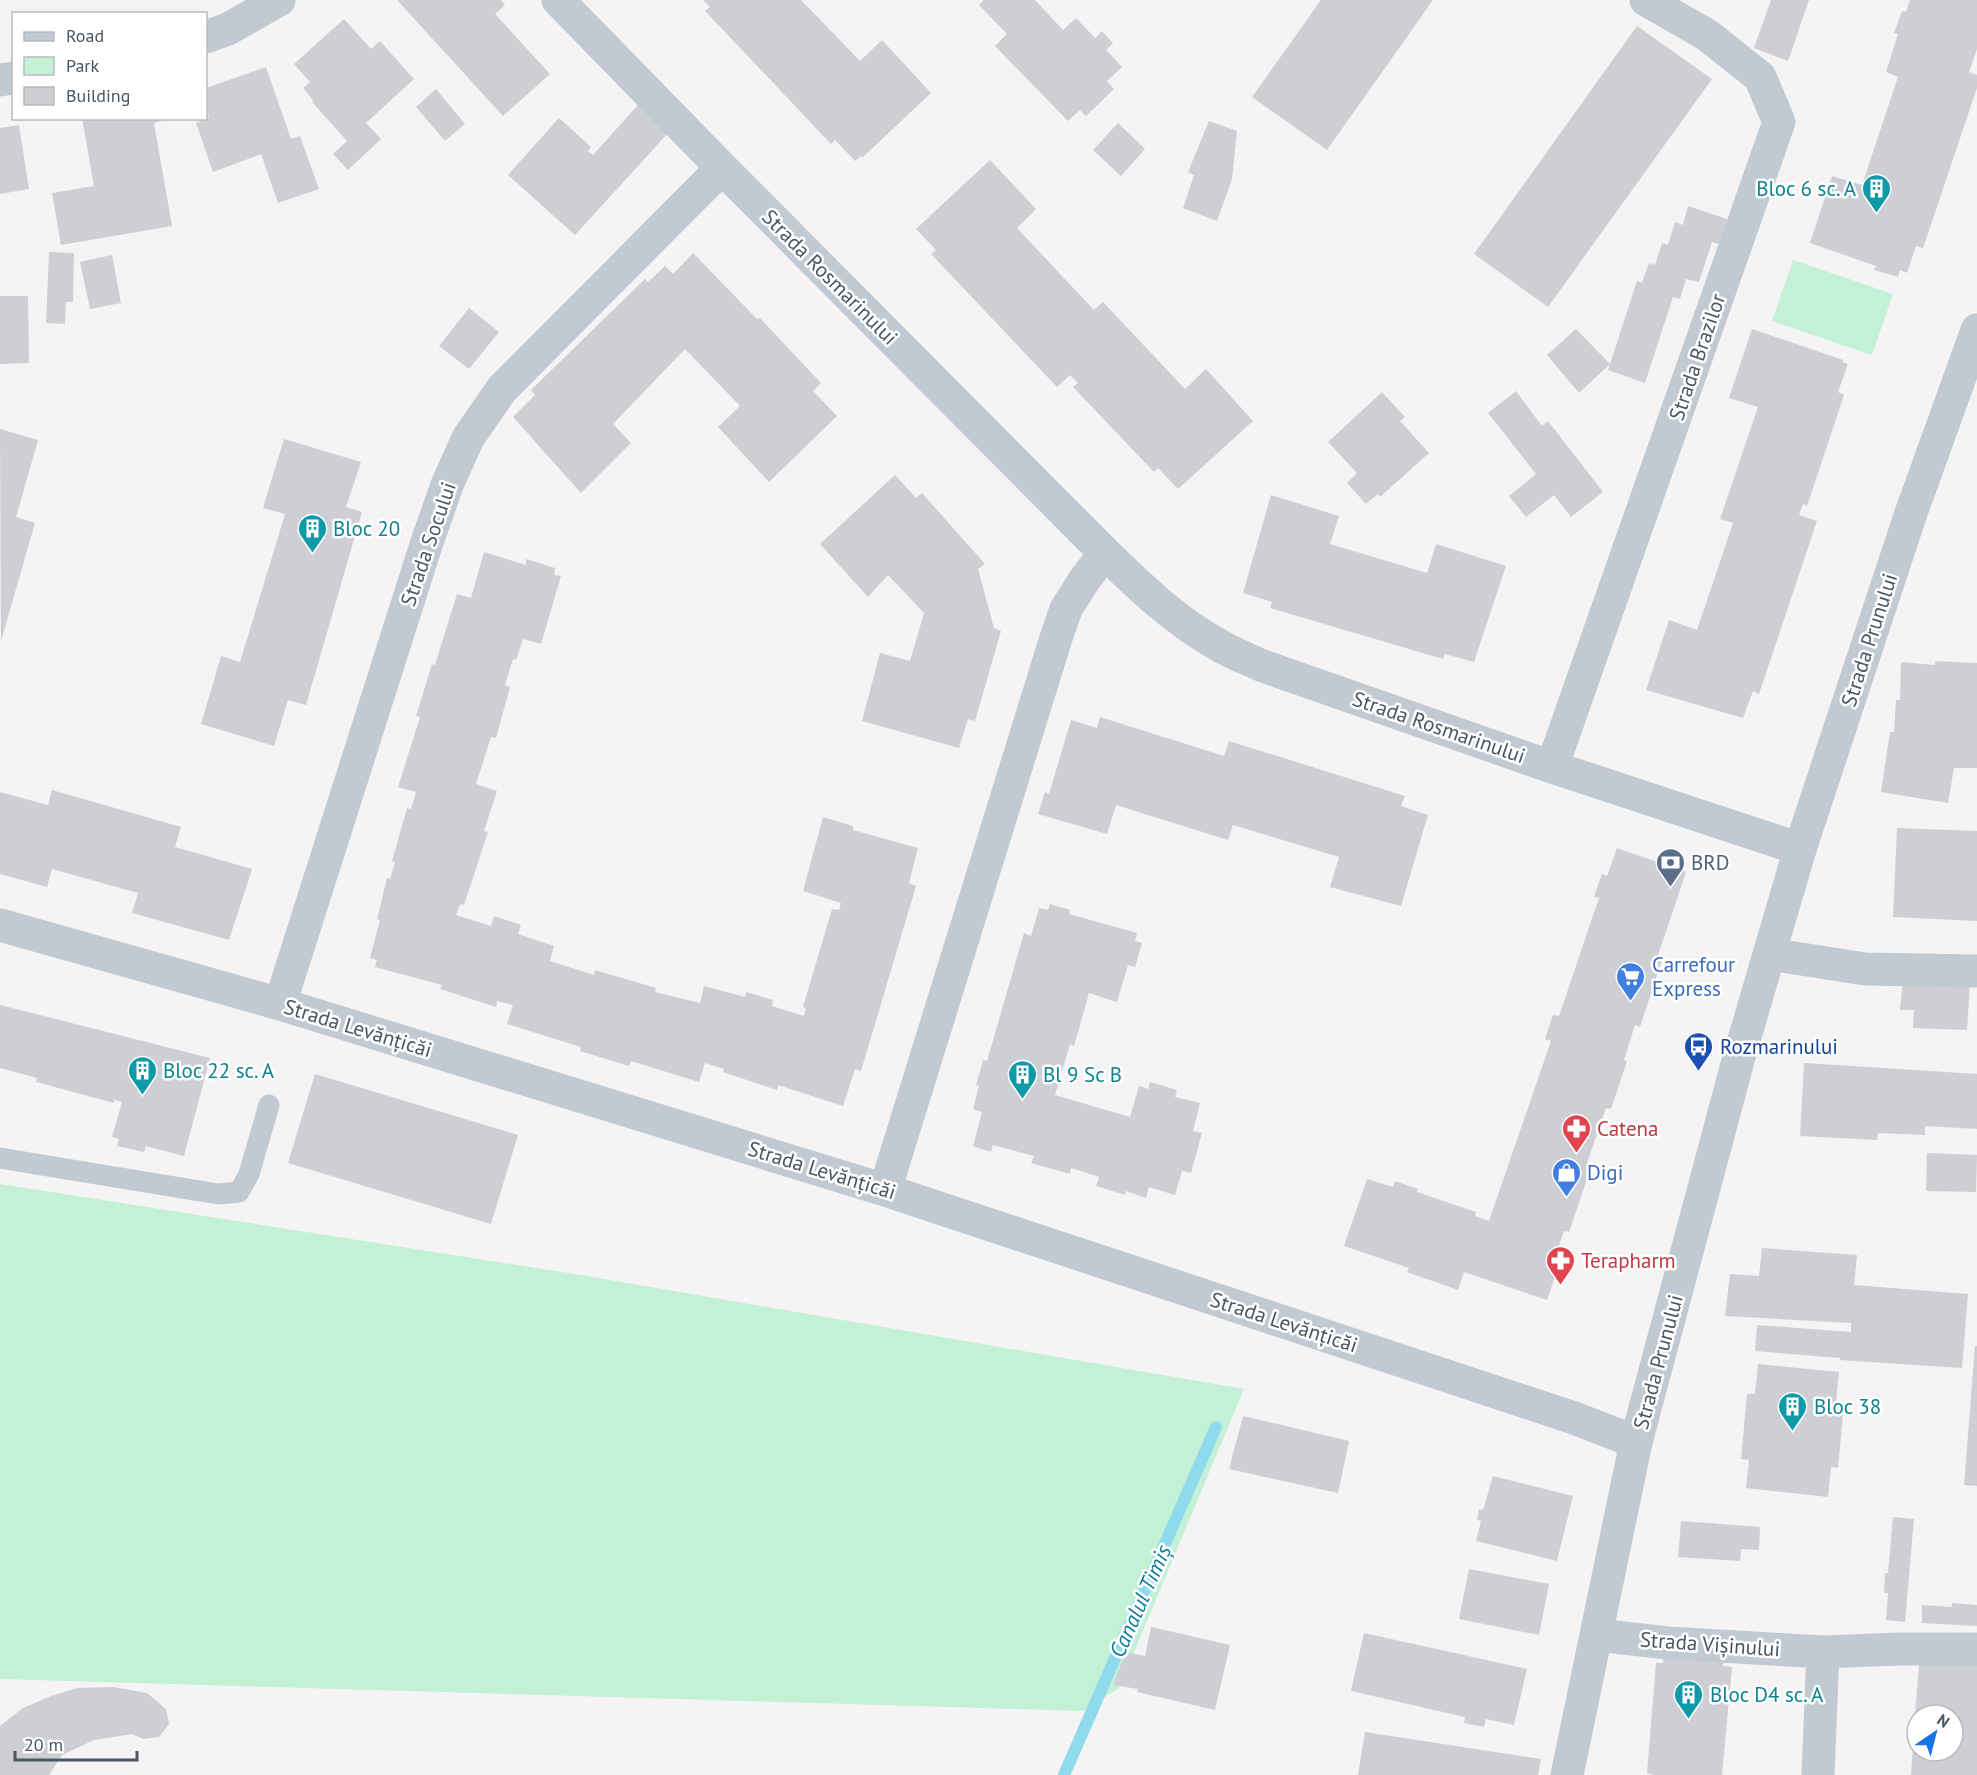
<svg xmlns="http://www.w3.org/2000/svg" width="1977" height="1775" font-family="'PT Sans',sans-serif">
	<rect width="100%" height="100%" fill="#f5f3f3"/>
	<path fill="#c3f1d5" d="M1793,260L1893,294L1872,355L1772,321Z
		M0,1184L581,1275L1244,1389L1119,1688L1084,1711L0,1679Z"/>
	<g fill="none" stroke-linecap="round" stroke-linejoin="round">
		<path stroke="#90daee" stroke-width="12" d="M1064,1775L1216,1427"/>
	</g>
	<path fill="#cdcfd5" d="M397,0H501L505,5L495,14L550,74L503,116Z
		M703,0H801L860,61L882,40L931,93L862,158L861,156L855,161L835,140L831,144L725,32L705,11L710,7Z
		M984,0H1035L1063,30L1076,18L1095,38L1102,31L1113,43L1106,50L1122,67L1107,81L1114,89L1086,116L1080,110L1068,121L995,46L1007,34L979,5Z
		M1321,0H1433L1327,150L1252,97Z
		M1771,0H1809L1788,61L1754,48Z
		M1910,0H1977V49L1969,72L1977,75V88L1923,248L1916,246L1907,273L1900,270L1898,277L1874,270L1876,266L1810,243L1832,176L1862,185L1898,77L1886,72L1898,34L1894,33L1902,11L1906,12Z
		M344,19L371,49L380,41L414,79L366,123L381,139L348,170L333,154L347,141L312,102L313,100L303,88L310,82L294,64Z
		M1637,26L1712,79L1548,307L1474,254Z
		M266,67L291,139L300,136L319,189L278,203L261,154L213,172L196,123L209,118L206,108V88Z
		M436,89L465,124L445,141L416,107Z
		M638,105L669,132L575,235L508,175L559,118L591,147L588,151L593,155Z
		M82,118H171L154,123L172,226L61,245L52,193L94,186Z
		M1209,121L1237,131L1232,179L1217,221L1183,208L1194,175L1188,172Z
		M1118,123L1145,149L1121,176L1093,150Z
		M19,125L29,189L0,194V128Z
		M990,160L1036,209L1017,228L1094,310L1103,302L1185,389L1206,369L1253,421L1178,489L1158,468L1154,472L1096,411L1073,387L1078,383L1070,375L1057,387L931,254L936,250L916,229Z
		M1688,206L1727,219L1719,244L1712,242L1699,282L1686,279L1680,299L1673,297L1645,383L1608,370L1637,281L1642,283L1649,263L1655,265L1662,243L1668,245L1675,222L1683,225Z
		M49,252L74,253L73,302H66L65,324L46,323Z
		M693,253L757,319L760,318L821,383L813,391L837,416L769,482L718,427L740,406L685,349L613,424L631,443L581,493L513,417L535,395L531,390L645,279L648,282L665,266L673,274Z
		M112,255L121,303L90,309L80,262Z
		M0,296H28L29,363L0,364Z
		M469,308L499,332L469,369L439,346Z
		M1576,329L1610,364L1579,393L1547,355Z
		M1752,329L1843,360V362L1848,364L1838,392L1844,395L1807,506L1803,504L1799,515L1817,521L1759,694L1753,691L1743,718L1646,690L1669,620L1697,630L1733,523L1720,519L1758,407L1729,398Z
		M1516,391L1542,426L1548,421L1603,492L1571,517L1554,495L1526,517L1509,496L1536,474L1488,413Z
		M1382,392L1405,417L1400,421L1429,453L1380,497L1378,494L1366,504L1347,483L1357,473L1328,442Z
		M0,429L38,440L16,517L35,523L1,641Z
		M284,439L361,462L346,507L362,512L306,705L288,700L274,746L201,724L221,656L240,662L285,514L263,508Z
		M895,475L916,498L922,493L985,564L978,569L994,628L1001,631L975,721L968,719L959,748L862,721L880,653L910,661L924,613L888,575L868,597L820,544Z
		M1271,495L1339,516L1330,544L1427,573L1436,544L1506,566L1474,662L1445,654L1443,659L1270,608L1272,602L1243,593Z
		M484,552L526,565V559L555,568L554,575L561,576L541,644L523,639L516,660L513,659L505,685L510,687L496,738L491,737L476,784L497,791L484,831L488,832L464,905L460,904L456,915L491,926L494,916L521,925L518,934L554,946L550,961L594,975L595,970L656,988L655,992L700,1003L704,986L745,997L746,992L773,1000L772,1006L804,1016L806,1008L803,1007L832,909L839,910L841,903L803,891L823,817L853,826V830L918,848L909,883L916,886L861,1071L855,1069L843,1106L778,1085L777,1090L723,1072L724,1069L705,1063L699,1082L631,1061L629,1066L580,1051L581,1047L507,1024L513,1005L497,1001L496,1007L440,989L442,985L375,967L377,960L370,958L380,920L377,919L387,878L390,879L395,863L392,861L407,808L411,809L416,792L398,787L420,717L416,716L432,664L435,665L457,594L471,598Z
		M1935,661L1977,663V768H1954L1948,803L1881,792L1890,732H1894L1896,700H1900L1901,662L1935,665Z
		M1100,717L1224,756L1229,741L1405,796L1401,806L1428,815L1401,906L1330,887L1339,857L1233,825L1228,840L1116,805L1107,834L1038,814L1045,792L1049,794L1071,720L1097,728Z
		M52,790L181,827L175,847L252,869L229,940L132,913L138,893L52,869L47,887L0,874V792L48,805Z
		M1897,828L1977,831V921L1893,917Z
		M1617,848L1686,872L1657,958L1662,960L1640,1027L1635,1025L1624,1060L1627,1061L1611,1109L1606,1108L1587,1163L1592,1165L1583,1191L1569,1232L1564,1231L1552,1266L1558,1268L1547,1300L1464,1272L1458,1290L1407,1272L1409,1268L1344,1246L1367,1179L1393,1187L1395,1181L1418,1189L1417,1192L1476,1212L1475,1216L1489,1221L1551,1041L1545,1039L1553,1015L1559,1016L1599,898L1594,897L1598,885L1602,874L1607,876Z
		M1050,904L1070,910L1069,914L1137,933L1135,941L1142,943L1135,967L1128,965L1117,1002L1089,993L1074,1046L1070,1044L1055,1095L1130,1117L1139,1086L1148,1089L1150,1082L1177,1090L1175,1097L1200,1103L1193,1131L1202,1133L1191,1173L1182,1171L1175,1195L1149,1187L1146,1198L1126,1191L1125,1195L1096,1186L1099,1177L1071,1168L1070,1174L1031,1163L1034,1156L993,1145L991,1152L973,1146L982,1112L973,1109L979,1086L976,1085L983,1060L987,1061L1024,933L1031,936L1039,908L1048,910Z
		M1903,979L1970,983L1967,1030L1913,1028L1914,1010H1900Z
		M0,1005L210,1058L184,1156L146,1146L144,1152L117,1146L119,1139L112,1137L122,1102L114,1100V1103L36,1082L37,1078L0,1068Z
		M1804,1063L1977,1074V1129L1925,1126V1135L1878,1133L1877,1140L1800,1136Z
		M315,1074L518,1135L491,1224L288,1163Z
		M1927,1153L1977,1155L1976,1192L1926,1191Z
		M1762,1248L1857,1255L1854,1285L1968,1294L1962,1368L1840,1360V1358L1755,1351L1757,1325L1851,1332V1323L1725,1316L1730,1274L1759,1276Z
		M1975,1346H1977V1486L1964,1485Z
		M1758,1364L1839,1372L1836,1402L1844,1403L1838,1468L1831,1467L1828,1497L1746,1488L1749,1460L1741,1459L1747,1394H1755Z
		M1243,1416L1349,1441L1338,1493L1229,1469Z
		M1493,1476L1573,1496L1557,1561L1476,1541L1481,1521L1477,1519L1479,1509L1483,1510Z
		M1893,1517L1914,1519L1905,1622L1886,1620L1888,1593H1884L1885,1573H1888Z
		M1681,1521L1760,1527L1759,1550L1741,1549L1740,1561L1678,1557Z
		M1469,1569L1549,1584L1539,1635L1459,1619Z
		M1952,1603L1977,1605V1626L1922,1623V1605L1952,1607Z
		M1151,1627L1230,1645L1215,1710L1137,1692L1138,1689L1113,1685L1126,1652L1145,1656Z
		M1364,1633L1527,1669L1514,1725L1486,1719L1484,1727L1464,1723L1465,1717L1351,1691Z
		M1664,1654L1724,1659L1723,1666L1732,1667L1722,1775H1654L1647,1773L1656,1663H1663Z
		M1920,1654L1977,1658V1775H1911L1915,1716H1917V1751H1953V1715H1915Z
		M113,1687L147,1693L166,1709L169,1724L159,1737L143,1739L132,1734L94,1740L62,1755L49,1775H0V1726L23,1708L51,1696L77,1688Z
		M1365,1732L1541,1759L1538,1775H1358Z"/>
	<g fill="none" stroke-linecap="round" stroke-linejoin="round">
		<path stroke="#c1cad2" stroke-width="21" d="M0,1158L218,1194L239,1192L249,1174L269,1105"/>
		<path stroke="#c1cad2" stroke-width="33" d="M558,0L722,168L1105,553C1139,586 1174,620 1217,644C1231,653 1248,659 1263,666L1552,767L1800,849
			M206,37L228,29L279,0
			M0,80L14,78
			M1552,767L1779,122L1760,77L1707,35L1646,0
			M0,925L280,1004L885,1190L1574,1418L1636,1442
			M1769,954L1865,969L1977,971
			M280,1004L426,545L447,485L468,438L502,389L722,168
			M885,1190L1056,638L1066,609L1085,579L1105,553
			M1597,1635L1668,1643L1823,1652L1900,1649H1977
			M1818,1775L1823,1652"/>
		<path stroke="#c1cad2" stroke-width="33" d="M1567,1775L1636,1442L1739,1057L1800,849L1911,513L1977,330"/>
	</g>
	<defs>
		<symbol id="building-pin" viewBox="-11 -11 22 30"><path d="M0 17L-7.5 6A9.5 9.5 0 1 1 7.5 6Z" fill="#0f9aa8" stroke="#fff"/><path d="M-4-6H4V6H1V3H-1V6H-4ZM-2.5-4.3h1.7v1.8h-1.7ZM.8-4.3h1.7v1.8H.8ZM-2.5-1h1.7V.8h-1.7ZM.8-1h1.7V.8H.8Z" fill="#fff"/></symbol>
		<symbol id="bank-pin" viewBox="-11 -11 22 30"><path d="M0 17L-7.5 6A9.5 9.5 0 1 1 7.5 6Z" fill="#5c6f8a" stroke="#fff"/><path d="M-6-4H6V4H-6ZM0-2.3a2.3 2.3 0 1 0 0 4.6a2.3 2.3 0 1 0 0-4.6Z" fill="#fff"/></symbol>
		<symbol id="supermarket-pin" viewBox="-11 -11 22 30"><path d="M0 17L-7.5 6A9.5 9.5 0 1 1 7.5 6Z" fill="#3f7fe0" stroke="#fff"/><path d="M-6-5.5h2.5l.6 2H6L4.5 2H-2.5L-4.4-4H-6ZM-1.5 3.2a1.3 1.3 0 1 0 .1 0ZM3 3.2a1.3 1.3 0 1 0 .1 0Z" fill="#fff"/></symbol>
		<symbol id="bus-pin" viewBox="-11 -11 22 30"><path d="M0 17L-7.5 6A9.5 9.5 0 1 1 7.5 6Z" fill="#1a4fb4" stroke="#fff"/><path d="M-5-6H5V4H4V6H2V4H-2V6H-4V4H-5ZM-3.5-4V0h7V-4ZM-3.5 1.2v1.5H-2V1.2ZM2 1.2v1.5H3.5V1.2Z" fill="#fff"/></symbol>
		<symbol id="pharmacy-pin" viewBox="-11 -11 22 30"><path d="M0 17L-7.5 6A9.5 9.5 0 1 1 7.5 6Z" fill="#e0444e" stroke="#fff"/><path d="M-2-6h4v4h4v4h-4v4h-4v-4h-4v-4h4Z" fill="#fff"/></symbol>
		<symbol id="shop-pin" viewBox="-11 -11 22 30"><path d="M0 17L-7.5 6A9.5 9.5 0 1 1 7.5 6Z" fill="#3f7fe0" stroke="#fff"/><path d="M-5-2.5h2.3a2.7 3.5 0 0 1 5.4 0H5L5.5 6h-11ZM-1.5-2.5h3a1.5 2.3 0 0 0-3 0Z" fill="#fff"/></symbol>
	</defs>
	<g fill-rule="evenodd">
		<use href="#building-pin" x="1860" y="172" width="33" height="45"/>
		<use href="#building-pin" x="296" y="512" width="33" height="45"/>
		<use href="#bank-pin" x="1654" y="846" width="33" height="45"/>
		<use href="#supermarket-pin" x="1614" y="960" width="33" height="45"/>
		<use href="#bus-pin" x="1682" y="1030" width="33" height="45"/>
		<use href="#building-pin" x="126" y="1054" width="33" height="45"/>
		<use href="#building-pin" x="1006" y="1058" width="33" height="45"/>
		<use href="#pharmacy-pin" x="1560" y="1112" width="33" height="45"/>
		<use href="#shop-pin" x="1550" y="1156" width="33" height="45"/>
		<use href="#pharmacy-pin" x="1544" y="1244" width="33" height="45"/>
		<use href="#building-pin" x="1776" y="1390" width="33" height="45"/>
		<use href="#building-pin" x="1672" y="1678" width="33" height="45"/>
	</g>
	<g text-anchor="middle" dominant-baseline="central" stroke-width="5" stroke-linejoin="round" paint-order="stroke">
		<g font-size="21" fill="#0d838f" stroke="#fff" text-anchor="start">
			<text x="1856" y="188" text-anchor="end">Bloc 6 sc. A</text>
			<text x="333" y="528">Bloc 20</text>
			<text x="163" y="1070">Bloc 22 sc. A</text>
			<text x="1043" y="1074">Bl 9 Sc B</text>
			<text x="1814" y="1406">Bloc 38</text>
			<text x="1710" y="1694">Bloc D4 sc. A</text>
		</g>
		<g font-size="21" fill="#4a5661" stroke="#fff">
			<text transform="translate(830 277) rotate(45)">Strada Rosmarinului</text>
			<text transform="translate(1697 357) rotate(-71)">Strada Brazilor</text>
			<text transform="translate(428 544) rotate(-71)">Strada Socului</text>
			<text transform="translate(1869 640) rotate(-72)">Strada Prunului</text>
			<text transform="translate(1439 727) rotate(19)">Strada Rosmarinului</text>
			<text transform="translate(358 1028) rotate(17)">Strada Levănțicăi</text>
			<text transform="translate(822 1170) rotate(17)">Strada Levănțicăi</text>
			<text transform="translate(1284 1322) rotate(18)">Strada Levănțicăi</text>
			<text transform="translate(1658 1362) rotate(-75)">Strada Prunului</text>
			<text transform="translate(1710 1644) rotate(4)">Strada Vișinului</text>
		</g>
		<g font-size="21" fill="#4e5e75" stroke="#fff" text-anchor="start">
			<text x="1691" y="862">BRD</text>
		</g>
		<g font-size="21" fill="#366cbe" stroke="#fff" text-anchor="start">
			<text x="1652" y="964">Carrefour<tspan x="1652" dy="24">Express</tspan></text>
			<text x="1587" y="1172">Digi</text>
		</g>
		<g font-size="21" fill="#164399" stroke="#fff" text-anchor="start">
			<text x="1720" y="1046">Rozmarinului</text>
		</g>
		<g font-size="21" fill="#be3a42" stroke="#fff" text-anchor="start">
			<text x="1597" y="1128">Catena</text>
			<text x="1581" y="1260">Terapharm</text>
		</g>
		<g font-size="22" font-style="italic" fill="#0c7c9b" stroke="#fff">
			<text transform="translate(1140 1601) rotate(-66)">Canalul Timiș</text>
		</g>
	</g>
	<rect x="12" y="12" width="195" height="108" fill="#ffffff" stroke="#b7bbc0" stroke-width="1.5"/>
	<rect x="24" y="32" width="30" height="9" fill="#c1cad2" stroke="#b7bbc0" stroke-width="1.5"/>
	<text x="66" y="42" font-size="18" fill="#4a5661">Road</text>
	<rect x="24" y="57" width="30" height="18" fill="#c3f1d5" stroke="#b7bbc0" stroke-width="1.5"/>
	<text x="66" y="72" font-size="18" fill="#4a5661">Park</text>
	<rect x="24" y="87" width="30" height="18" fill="#cdcfd5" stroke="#b7bbc0" stroke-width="1.5"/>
	<text x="66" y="102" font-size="18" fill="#4a5661">Building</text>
	<g transform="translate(1935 1733) rotate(35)"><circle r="28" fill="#ffffff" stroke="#b7bbc0" stroke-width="1.5"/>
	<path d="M0-4.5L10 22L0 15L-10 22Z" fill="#1a73e8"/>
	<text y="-9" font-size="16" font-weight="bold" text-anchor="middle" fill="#4a5661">N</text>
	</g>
	<path d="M15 1751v9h122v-9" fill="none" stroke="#4a5661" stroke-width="3"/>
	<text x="24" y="1751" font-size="18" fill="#4a5661" stroke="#ffffff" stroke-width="4.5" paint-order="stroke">20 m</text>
</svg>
